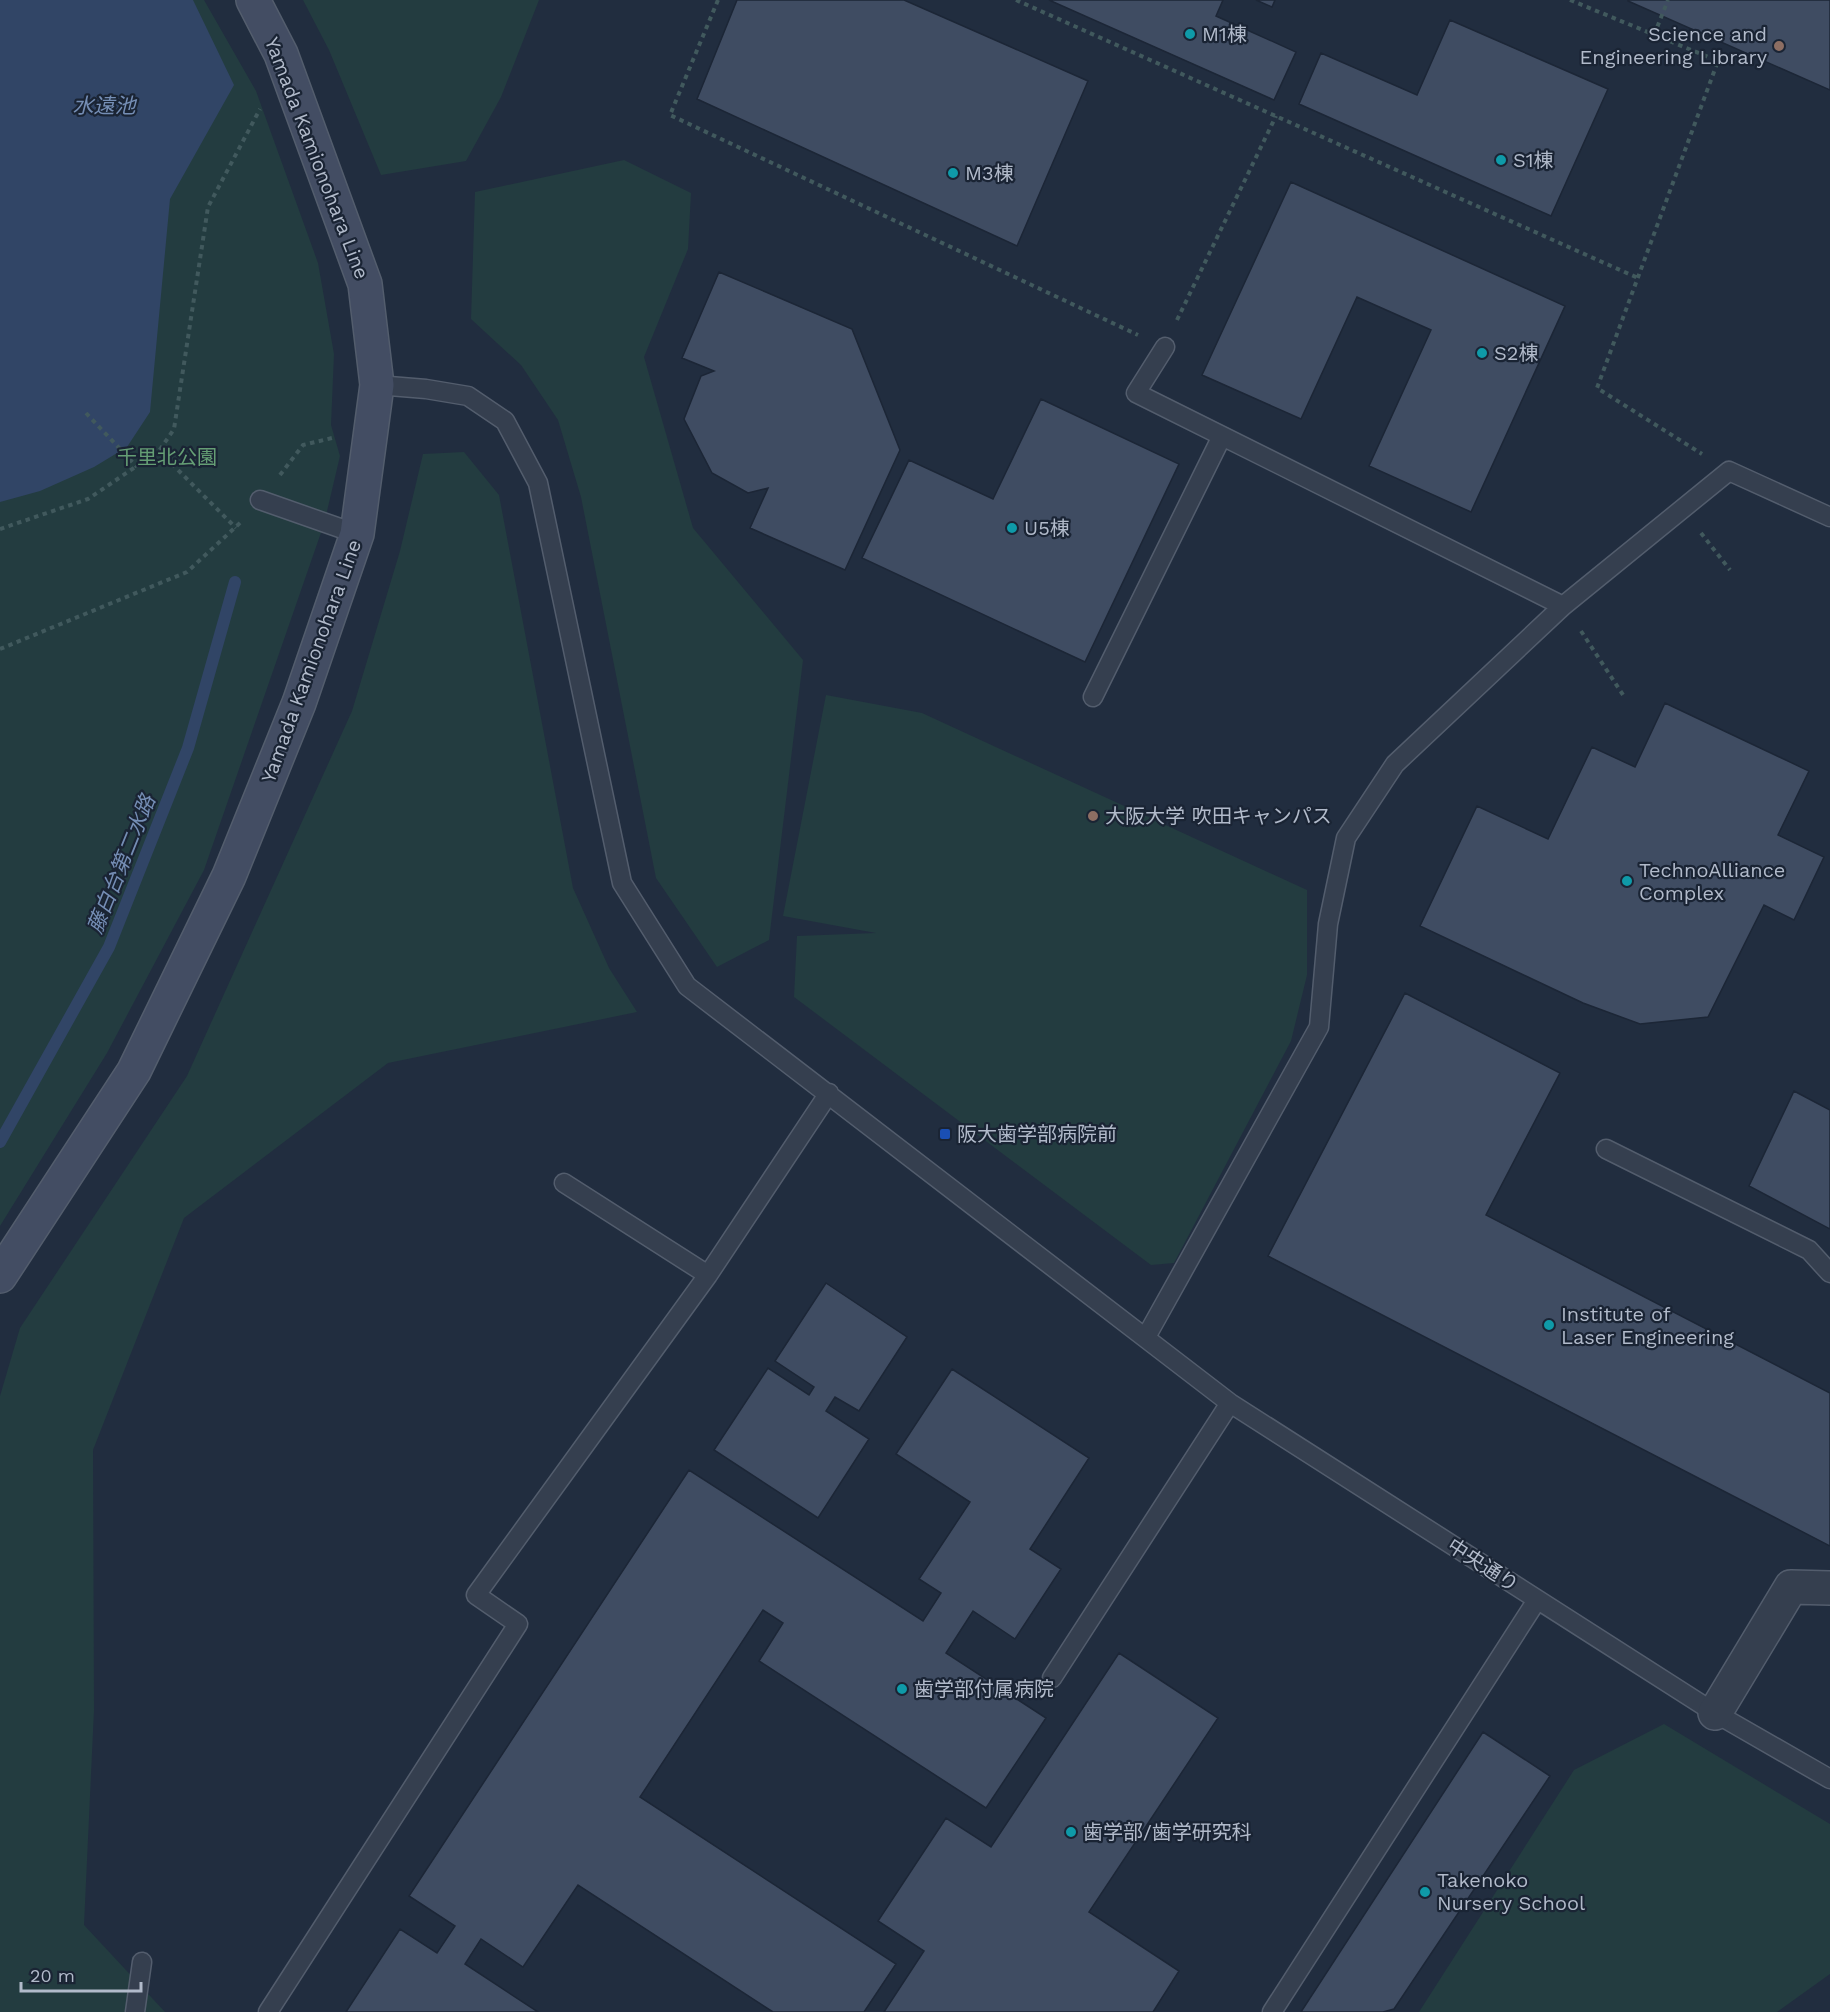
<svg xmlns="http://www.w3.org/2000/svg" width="1830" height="2012" font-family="'Work Sans','Noto Sans JP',sans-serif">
	<rect width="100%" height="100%" fill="#212d3f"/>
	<path fill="#233c40" d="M0,0H204L256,91L318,263L334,354L331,425L340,456L324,524L204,870L107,1053L0,1226Z
		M303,0H539L501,97L466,161L381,175L329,50Z
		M624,160L691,193L688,249L644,357L693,528L803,660L769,940L717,967L656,878L581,497L558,420L521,365L471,319L475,192Z
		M464,452L499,495L573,888L609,968L637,1012L388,1063L184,1218L93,1450L94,1710L84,1925L165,2012H0V1396L20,1328L187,1076L352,711L400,551L423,454Z
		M826,695L922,713L1307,890V975L1291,1041L1174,1263L1151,1265L794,997L797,936L876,933L783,916Z
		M1664,1724L1830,1824V1974L1777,2012H1419L1574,1770Z"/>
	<path fill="#314566" d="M0,0H193L234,85L170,199L150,412L127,447L94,467L40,491L0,502Z"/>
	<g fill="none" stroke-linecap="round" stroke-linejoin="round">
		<path stroke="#314566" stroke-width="12" d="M0,1142L109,947L188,748L235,582"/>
	</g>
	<path fill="#3f4c62" stroke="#1c2636" stroke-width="1.5" d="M737,0H904L1088,81L1017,246L697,99Z
		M1049,0H1223L1216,16L1296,52L1274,100Z
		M1256,0H1275L1272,7Z
		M1830,0V90L1628,1V0Z
		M1450,20L1608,89L1551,216L1299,104L1321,53L1417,95Z
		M1291,182L1565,306L1471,512L1369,466L1431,330L1357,297L1301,419L1202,375Z
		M719,272L852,329L900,450L845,570L750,528L768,488L748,493L712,473L684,419L701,376L714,371L682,358Z
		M1041,399L1179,464L1085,662L862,558L909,460L993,499Z
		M1665,703L1809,771L1778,835L1824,857L1794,920L1764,905L1708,1017L1640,1024L1583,1003L1420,926L1477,806L1548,839L1592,747L1635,767Z
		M1405,993L1560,1073L1486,1215L1830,1393V1546L1268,1256Z
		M1794,1091L1830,1110V1229L1749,1186Z
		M826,1283L907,1337L859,1411L835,1397L826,1411L869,1439L818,1518L714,1450L768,1368L809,1395L814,1387L775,1361Z
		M952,1369L1089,1458L1030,1549L1061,1569L1015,1639L973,1611L946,1653L1046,1718L986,1808L759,1661L783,1623L763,1610L640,1797L896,1964L864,2012H773L578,1885L523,1967L481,1939L465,1964L538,2012H346L400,1929L437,1953L455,1926L409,1896L689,1470L923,1621L941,1593L919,1579L970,1502L896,1454Z
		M1119,1653L1218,1718L1089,1912L1179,1971L1153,2012H884L924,1951L878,1921L946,1818L991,1847Z
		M1483,1732L1550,1776L1394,2009L1383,2012H1301Z"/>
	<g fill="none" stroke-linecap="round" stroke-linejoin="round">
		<defs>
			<path id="service" d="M1165,347L1136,393L1563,606
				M377,385L426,389L468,396L505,421L538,483L622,883L687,986L1230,1403L1715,1713L1830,1779
				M260,500L357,534
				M1093,697L1222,436
				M1606,1149L1809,1250L1830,1273
				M564,1183L708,1275L829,1093
				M1146,1337L1319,1027L1328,924L1346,838L1395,764L1563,606L1729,471L1830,517
				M1052,1678L1230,1403
				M135,2012L142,1962
				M268,2012L518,1624L476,1595L708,1275
				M1272,2012L1537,1600"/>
			<path id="minor" d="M1715,1713L1791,1587L1830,1588"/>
			<path id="secondary" d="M0,1276L134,1071L229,876L299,703L357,534L377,385L365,284L281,54L253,0"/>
		</defs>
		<use href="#service" stroke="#535d6d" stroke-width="21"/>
		<use href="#minor" stroke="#535d6d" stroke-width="36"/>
		<use href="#secondary" stroke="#535d6d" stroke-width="36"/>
		<path stroke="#41595d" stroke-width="4" stroke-dasharray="4.5 4.5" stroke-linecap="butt" d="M718,0L670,115L1138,335
			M1016,0L1638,278
			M1570,0L1718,61L1597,388L1702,454
			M1654,35L1668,0
			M1177,320L1276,116
			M86,413L137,467
			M159,451L236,528
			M280,475L303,445L332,438
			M0,529L88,499L159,451L174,429L208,207L260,109
			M1701,533L1730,570
			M1581,631L1625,698
			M0,649L187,572L241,522"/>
		<use href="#service" stroke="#353f4f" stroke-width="18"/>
		<use href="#minor" stroke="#353f4f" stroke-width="33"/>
		<use href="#secondary" stroke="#434d63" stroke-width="33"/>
	</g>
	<g fill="#0f9aa8" stroke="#1a2434" stroke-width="2">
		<circle cx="1190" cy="34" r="6"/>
		<circle cx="1501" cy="160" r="6"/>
		<circle cx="953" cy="173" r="6"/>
		<circle cx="1482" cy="353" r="6"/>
		<circle cx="1012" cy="528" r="6"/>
		<circle cx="1627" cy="881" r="6"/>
		<circle cx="1549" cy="1325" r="6"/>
		<circle cx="902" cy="1689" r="6"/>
		<circle cx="1071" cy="1832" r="6"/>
		<circle cx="1425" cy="1892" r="6"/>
	</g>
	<g fill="#8d6e63" stroke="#1a2434" stroke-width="2">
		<circle cx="1779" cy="46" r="6"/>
		<circle cx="1093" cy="816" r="6"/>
	</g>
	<rect fill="#1a4fb4" stroke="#1a2434" stroke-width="2" x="939" y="1128" width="12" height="12" rx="3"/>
	<g text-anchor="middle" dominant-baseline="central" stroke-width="4.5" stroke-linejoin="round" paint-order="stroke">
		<g font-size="20" fill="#b1baca" stroke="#1a2434" text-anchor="start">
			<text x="1202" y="34">M1棟</text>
			<text x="1767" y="34" text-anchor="end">Science and<tspan x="1767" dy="23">Engineering Library</tspan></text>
			<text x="1513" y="160">S1棟</text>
			<text x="965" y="173">M3棟</text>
			<text x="1494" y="353">S2棟</text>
			<text x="1024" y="528">U5棟</text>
			<text x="1105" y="816">大阪大学 吹田キャンパス</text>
			<text x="1639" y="870">TechnoAlliance<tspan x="1639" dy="23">Complex</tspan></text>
			<text x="957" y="1134">阪大歯学部病院前</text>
			<text x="1561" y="1314">Institute of<tspan x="1561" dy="23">Laser Engineering</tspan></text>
			<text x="914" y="1689">歯学部付属病院</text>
			<text x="1083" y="1832">歯学部/歯学研究科</text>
			<text x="1437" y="1880">Takenoko<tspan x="1437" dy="23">Nursery School</tspan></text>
		</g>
		<g font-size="20" fill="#b1baca" stroke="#1a2434">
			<text transform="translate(317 158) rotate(69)">Yamada Kamionohara Line</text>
			<text transform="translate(311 661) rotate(-70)">Yamada Kamionohara Line</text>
			<text transform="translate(1483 1565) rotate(33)">中央通り</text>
		</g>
		<g font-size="20" fill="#659e75" stroke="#1a2434">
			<text x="167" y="457">千里北公園</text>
		</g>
		<g font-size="21" font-style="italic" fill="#758eb5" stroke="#1a2434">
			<text x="104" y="105">水遠池</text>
			<text transform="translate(121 864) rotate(-68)">藤白台第二水路</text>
		</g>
	</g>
	<path d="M21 1982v9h120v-9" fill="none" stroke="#b1baca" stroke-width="3"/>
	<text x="30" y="1982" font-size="18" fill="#b1baca" stroke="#1a2434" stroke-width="4.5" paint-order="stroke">20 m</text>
</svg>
